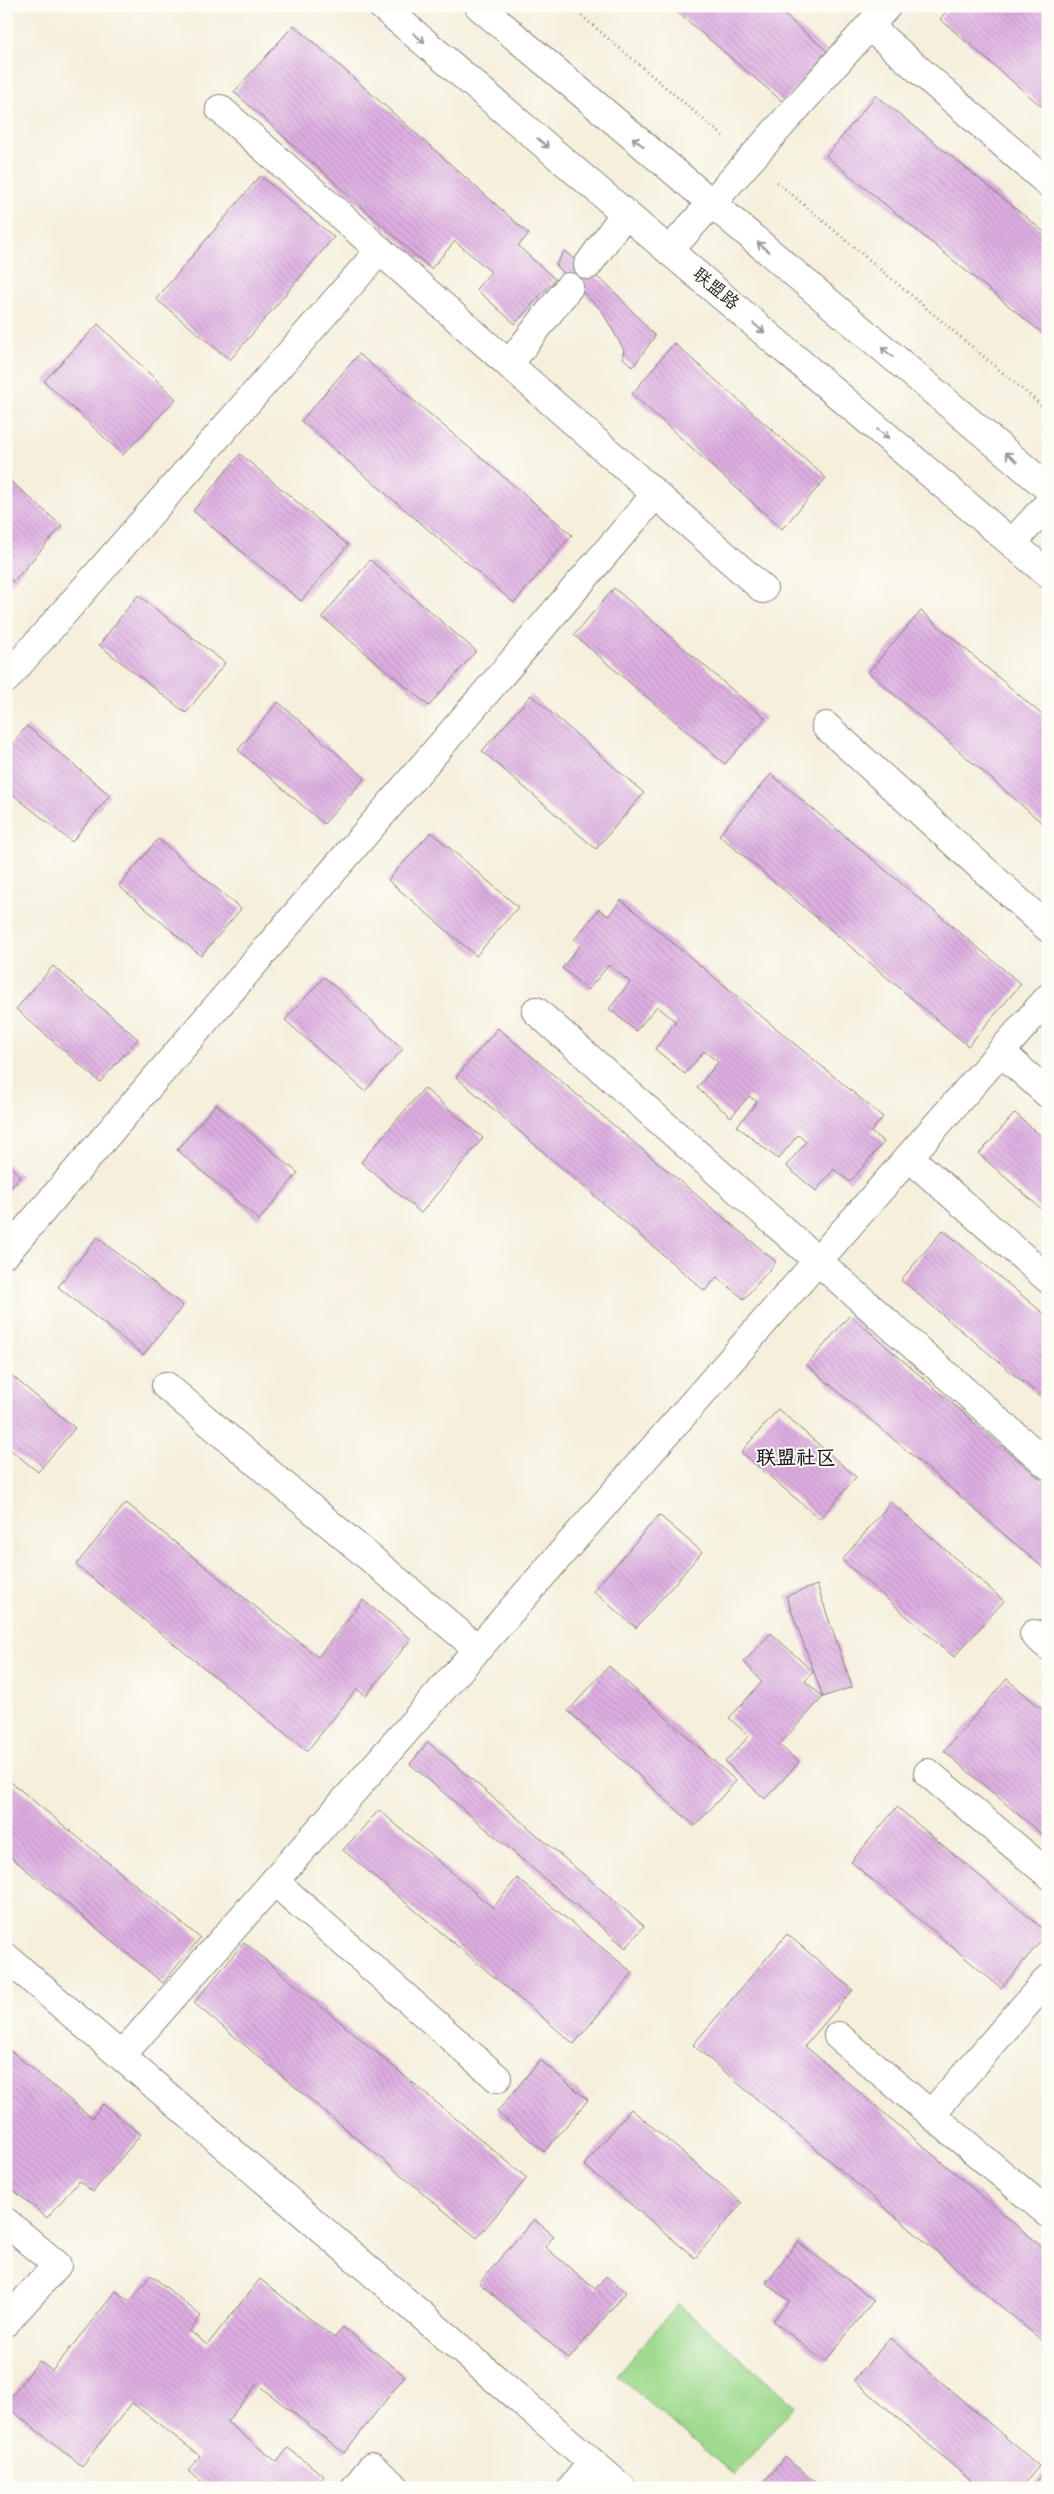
<svg xmlns="http://www.w3.org/2000/svg" width="1054" height="2494" font-family="'Indie Flower','LXGW WenKai TC',sans-serif">
	<defs>
		<pattern id="building-back-hatch" width="6" height="6" patternUnits="userSpaceOnUse" patternTransform="scale(1.25)"><rect width="6" height="6" fill="#ddaee1"/><path d="M-1 5l2 2M0 0l6 6M5-1l2 2" fill="none" stroke="#bd95c0"/></pattern>
	</defs>
	<rect width="100%" height="100%" fill="#fdfcf7"/>
	<filter id="ink" filterUnits="userSpaceOnUse"><feTurbulence type="fractalNoise" baseFrequency=".02" numOctaves="2"/><feDisplacementMap in="SourceGraphic" scale="10" xChannelSelector="R" yChannelSelector="G"/><feConvolveMatrix kernelMatrix="1 2 1 2 8 2 1 2 1" color-interpolation-filters="sRGB"/></filter>
	<filter id="wash" filterUnits="userSpaceOnUse"><feTurbulence type="fractalNoise" baseFrequency=".0096" numOctaves="4" result="noise"/><feDisplacementMap in="SourceGraphic" scale="20" xChannelSelector="R" yChannelSelector="G"/><feGaussianBlur stdDeviation="1.12" result="paint"/><feColorMatrix in="noise" values="0 0 0 0 0 0 0 0 0 0 0 0 0 0 0 0 0 1.4 0 .05"/><feComposite in="paint" operator="in"/></filter>
	<g filter="url(#wash)">
		<rect width="100%" height="100%" fill="#f5efdc"/>
		<path fill="#9fda8e" stroke="#5e7b55" d="M678,2304L795,2405L734,2475L617,2375Z"/>
		<g id="blocks">
			<path fill="url(#building-back-hatch)" d="M670,6H774L827,51L783,102Z
				M951,6H1043L1048,10V112L940,19Z
				M294,25L529,234L518,246L555,279L515,324L476,289L491,272L455,241L431,269L234,92Z
				M876,95L1048,235V338L826,156Z
				M260,176L334,237L230,360L156,299Z
				M564,251L611,288L655,336L633,367L623,358L624,350L602,311L556,265Z
				M98,324L176,399L123,455L44,381Z
				M674,343L826,478L782,529L632,394Z
				M359,354L572,535L514,603L301,421Z
				M240,454L348,545L301,601L193,511Z
				M6,477L62,526L13,582L6,576Z
				M370,560L476,651L429,706L322,617Z
				M614,588L765,718L725,764L574,635Z
				M138,595L225,663L186,713L99,645Z
				M921,611L1048,720V828L868,672Z
				M531,695L644,793L596,849L482,751Z
				M278,702L365,778L324,824L238,750Z
				M27,726L110,795L72,842L6,789V751Z
				M771,774L1021,984L968,1046L719,835Z
				M431,832L518,907L476,956L388,880Z
				M158,839L241,909L201,956L119,886Z
				M621,900L883,1117L871,1132L884,1142L850,1182L834,1169L816,1191L786,1166L806,1142L798,1135L778,1159L737,1126L757,1102L749,1096L731,1117L697,1088L718,1062L704,1051L685,1074L655,1049L676,1022L657,1006L636,1031L609,1009L630,982L609,965L588,990L562,968L580,945L574,940L599,909L608,916Z
				M53,966L138,1039L100,1082L16,1009Z
				M324,977L403,1049L365,1091L285,1020Z
				M498,1028L776,1262L744,1299L717,1277L705,1291L456,1077Z
				M424,1088L483,1138L421,1213L361,1162Z
				M216,1104L298,1173L259,1220L177,1150Z
				M1015,1113L1048,1142V1215L979,1154Z
				M6,1163L21,1176L6,1193Z
				M943,1230L1048,1317V1403L901,1280Z
				M97,1237L183,1306L143,1355L58,1287Z
				M850,1315L1048,1486V1572L807,1365Z
				M6,1371L75,1428L38,1472L6,1446Z
				M778,1409L856,1477L820,1519L741,1452Z
				M891,1502L1004,1601L954,1657L842,1560Z
				M126,1503L318,1657L363,1600L411,1639L366,1696L357,1689L307,1751L76,1565Z
				M659,1515L702,1552L636,1628L593,1591Z
				M817,1585L852,1687L823,1697L779,1745L799,1762L765,1799L725,1762L749,1736L729,1718L762,1682L744,1662L771,1633L813,1672L805,1681L823,1697L786,1596Z
				M609,1666L736,1781L695,1826L568,1711Z
				M1007,1679L1048,1714V1840L944,1751Z
				M428,1742L644,1926L626,1948L410,1764Z
				M6,1778L200,1938L163,1983L6,1853Z
				M897,1807L1048,1933L1001,1988L851,1862Z
				M379,1810L493,1908L517,1878L633,1973L574,2044L343,1850Z
				M787,1934L853,1990L805,2046L1048,2252V2346L693,2045Z
				M244,1942L527,2178L477,2238L194,2003Z
				M6,2047L92,2118L103,2104L141,2134L93,2192L79,2181L47,2218L6,2184Z
				M540,2060L588,2100L544,2152L497,2112Z
				M631,2109L742,2203L695,2258L584,2165Z
				M534,2219L554,2236L545,2247L595,2289L606,2276L626,2292L569,2359L479,2283Z
				M798,2242L874,2300L825,2362L773,2321L789,2301L766,2283Z
				M151,2275L201,2316L190,2331L207,2345L260,2279L334,2338L343,2327L405,2376L344,2453L257,2384L227,2422L277,2462L288,2448L324,2476L315,2488H210L188,2471L200,2456L132,2403L82,2466L6,2406V2403L39,2361L52,2371L116,2291L130,2301Z
				M890,2338L1039,2466L1021,2488H979L854,2380Z
				M785,2457L822,2488H759Z
				M1048,2466V2488H1030Z"/>
		</g>
	</g>
	<g filter="url(#ink)">
		<use href="#blocks" fill-opacity="0" stroke="#88867c" stroke-width="1"/>
		<g fill="none" stroke-linecap="round" stroke-linejoin="round">
			<defs>
				<path id="minor" d="M870,27L1048,183
					M220,109L763,589
					M669,251L887,6
					M588,265L625,213
					M509,364L569,287
					M1012,543L1048,504
					M6,679L380,250
					M826,726L1048,928
					M536,1011L1048,1465
					M1001,1052L1048,1094
					M909,1157L1048,1279
					M6,1253L656,494
					M166,1386L478,1649
					M1034,1634L1048,1646
					M928,1773L1048,1874
					M274,1881L497,2078
					M6,1957L622,2488
					M838,2036L1048,2213
					M121,2056L1048,998
					M931,2114L1048,1979
					M6,2222L57,2265L6,2322
					M355,2488L372,2467L396,2488
					M572,2488L592,2462"/>
				<path id="major" d="M382,6L1048,574
					M479,6L1048,488"/>
			</defs>
			<use href="#minor" stroke="#88867c" stroke-width="30"/>
			<use href="#major" stroke="#88867c" stroke-width="30"/>
			<path stroke="#88867c" stroke-width="3" stroke-dasharray="1 4" stroke-linecap="butt" d="M339,6L346,12
				M570,6L723,136
				M777,182L1048,411"/>
			<use href="#minor" stroke="#fff" stroke-width="28"/>
			<use href="#major" stroke="#fff" stroke-width="28"/>
		</g>
		<defs><path id="oneway-shaft" d="M-6 0H5M1.5-3L5.5 0L1.5 3" fill="none" stroke-width="1.6" stroke-linecap="round" stroke-linejoin="round" transform="scale(1.25)"/></defs>
		<g stroke="#999">
			<use href="#oneway-shaft" transform="translate(419 38) rotate(40)"/>
			<use href="#oneway-shaft" transform="translate(638 142) rotate(-140)"/>
			<use href="#oneway-shaft" transform="translate(543 143) rotate(40)"/>
			<use href="#oneway-shaft" transform="translate(763 247) rotate(-140)"/>
			<use href="#oneway-shaft" transform="translate(759 328) rotate(40)"/>
			<use href="#oneway-shaft" transform="translate(887 352) rotate(-140)"/>
			<use href="#oneway-shaft" transform="translate(883 434) rotate(40)"/>
			<use href="#oneway-shaft" transform="translate(1011 457) rotate(-140)"/>
		</g>
	</g>
	<g text-anchor="middle" dominant-baseline="central" stroke-width="4" stroke-linejoin="round" paint-order="stroke">
		<g font-size="18" fill="#1c1c1c" stroke="#fdfcf7">
			<text transform="translate(715 290) rotate(40)">联盟路</text>
		</g>
		<g font-size="20" font-weight="bold" fill="#1c1c1c" stroke="#fdfcf7">
			<text x="796" y="1459">联盟社区</text>
		</g>
	</g>
	<rect width="1054" height="2494" fill="none" stroke="#fdfcf7" stroke-width="25"/>
</svg>
